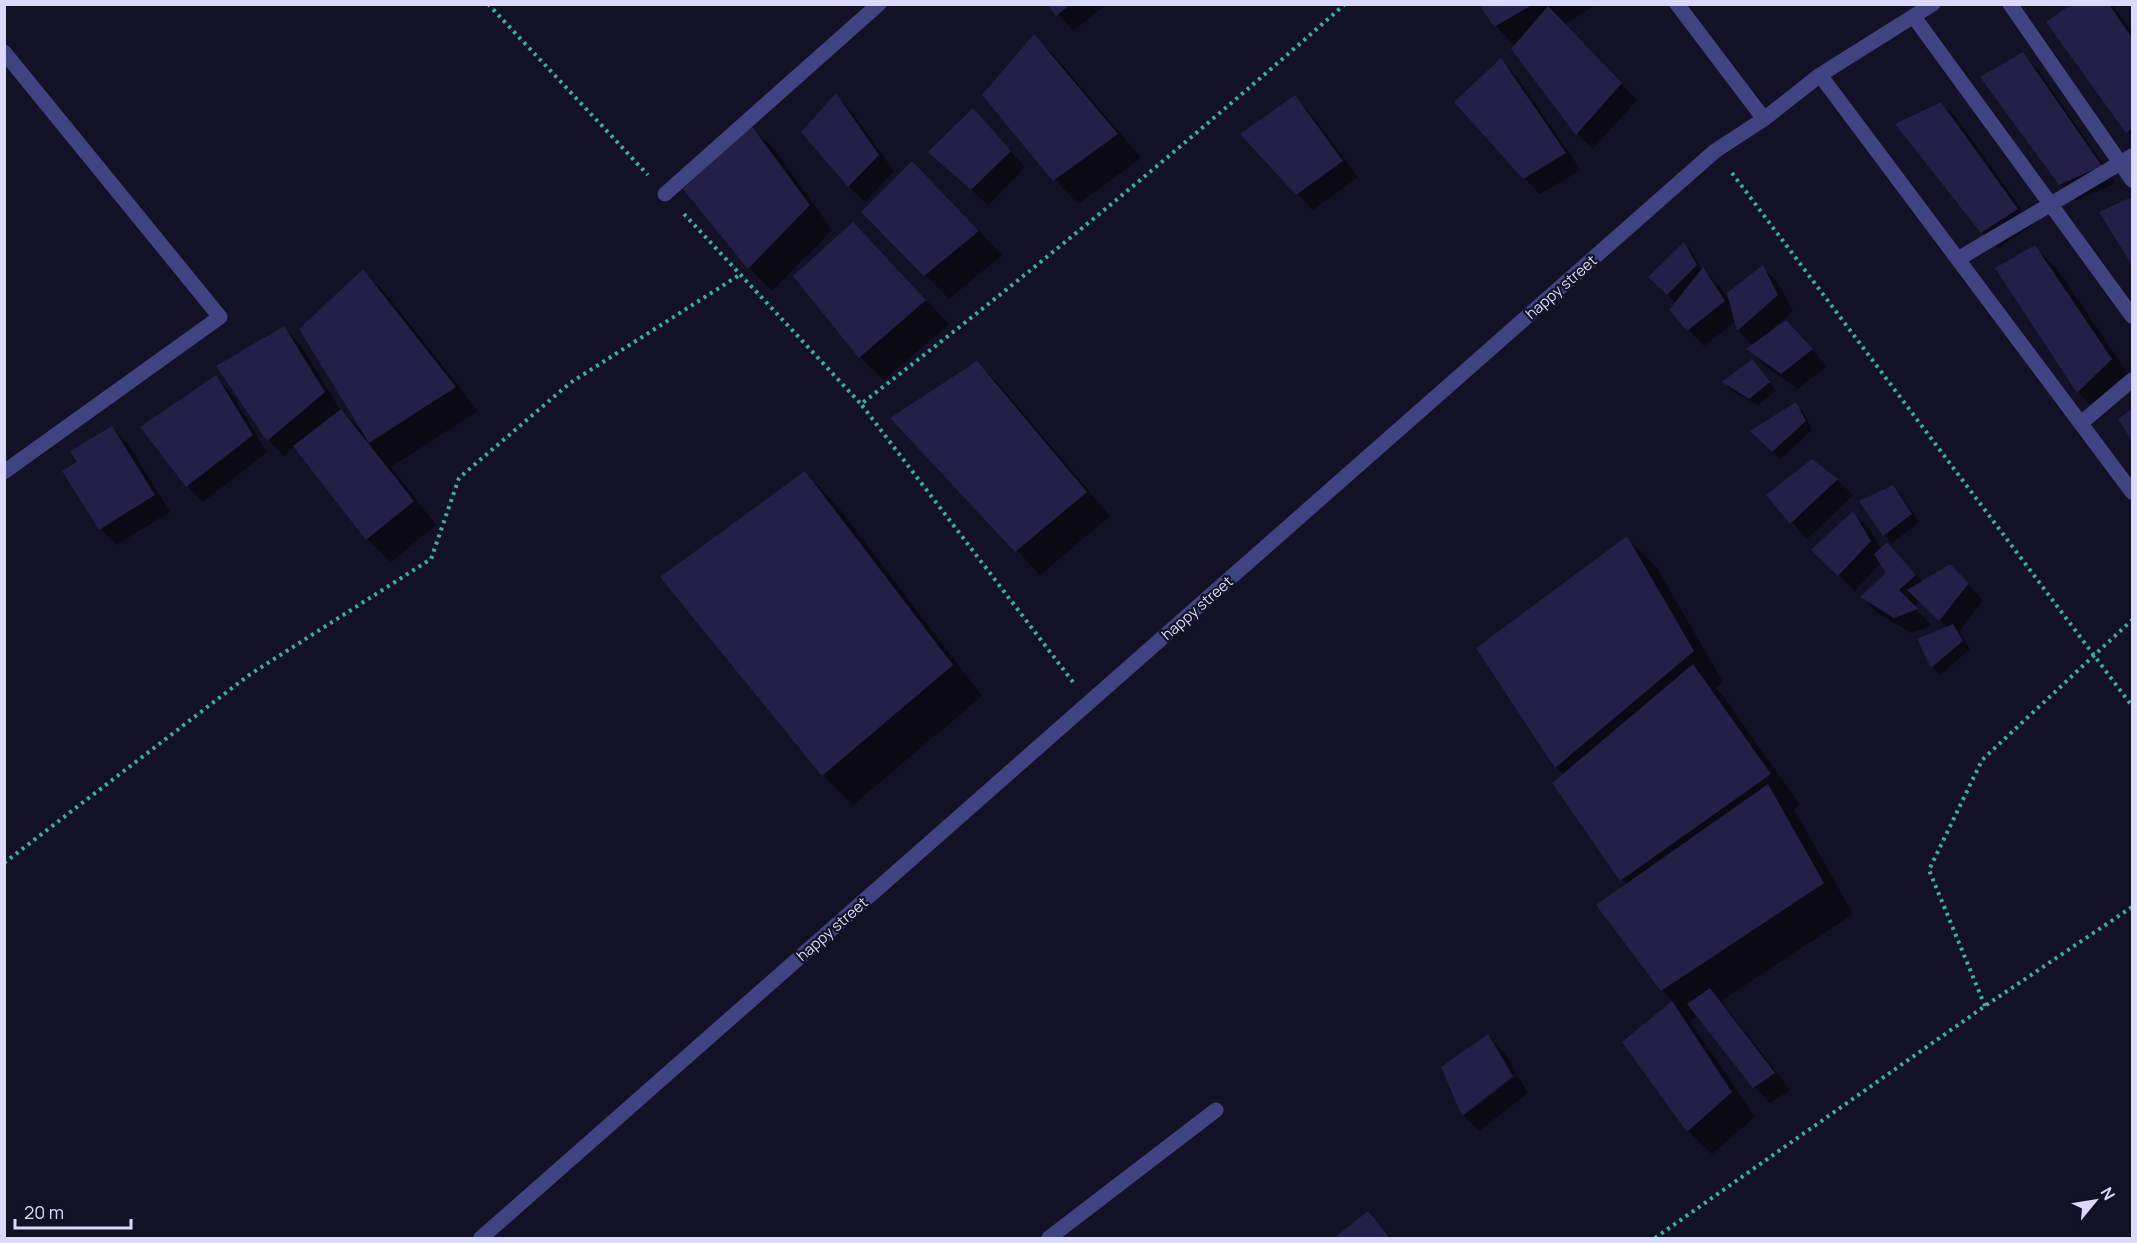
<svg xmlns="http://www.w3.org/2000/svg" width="2137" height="1243" font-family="Manrope,sans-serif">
	<rect width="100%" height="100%" fill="#131126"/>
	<path fill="#0007" d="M1049,4H1107L1073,31Z
		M1481,4H1598L1564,24L1637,100L1593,149L1577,134L1515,46L1496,26Z
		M2075,4H2111L2132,31V137L2048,22Z
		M1034,36L1057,59L1141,158L1078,204L1055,180L984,95Z
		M2022,54L2038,70L2116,183L2077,200L2061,184Z
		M1501,60L1516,76L1581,170L1540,194L1524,178Z
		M836,95L851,111L894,171L865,202L849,186Z
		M1295,97L1310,113L1358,177L1313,210L1242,134Z
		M1941,103L1957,119L2033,225L1998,248L1982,232Z
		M988,126L1025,167L988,205L930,152Z
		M751,127L775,150L832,230L772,291L749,268Z
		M936,186L1002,255L949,299L863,212Z
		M2132,199V262L2101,213Z
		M1684,244L1692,251L1702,271L1703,270L1719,285L1731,304L1763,267L1778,283L1793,311L1771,330L1802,338L1827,366L1798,389L1764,365L1749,349L1753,346L1738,330L1736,321L1704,346L1671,310L1676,303L1650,277Z
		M2035,247L2058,270L2132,380L2101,415L2078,392Z
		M877,248L949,324L884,380L860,357L795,276Z
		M363,271L386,294L478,411L391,467L436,525L391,562L367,539L295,446L284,456L268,440L284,328L300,344L341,411L363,431Z
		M1752,361L1776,391L1758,405L1731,390L1724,382Z
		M977,362L1000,386L1110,516L1040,575L893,418Z
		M215,377L231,393L267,452L203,502L187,486L142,427Z
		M1796,404L1803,411L1812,430L1780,459L1752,431Z
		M112,428L128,444L170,512L116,545L100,529L79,462Z
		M805,473L835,503L982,696L853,805L823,775Z
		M1837,480L1853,495L1807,539L1768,495Z
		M1893,487L1901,495L1919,522L1892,543L1884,535L1861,502Z
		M1853,513L1869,528L1881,549L1902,560L1923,582L1950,566L1983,600L1959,632L1970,649L1940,675L1933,668L1919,640L1948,628L1920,601L1914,607L1932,626L1911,633L1878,613L1862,597L1888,573L1881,563L1855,591L1813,550Z
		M1627,538L1657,568L1723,682L1716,688L1723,696L1800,805L1793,810L1798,816L1853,914L1721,1001L1790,1090L1770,1103L1754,1087L1698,1016L1690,1021L1755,1117L1712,1154L1688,1131L1624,1042L1674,1002L1662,990L1627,885L1622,880L1564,775L1556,767Z
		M1488,1036L1504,1052L1516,1072L1468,1109V1113L1517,1075L1528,1093L1479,1131L1463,1115Z
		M1367,1213L1392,1238H1336Z"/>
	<path fill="#241f46" d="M1047,4H1071L1056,16Z
		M1479,4H1534L1494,27Z
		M2072,4H2109L2132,38V129L2126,133L2046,22Z
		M1548,6L1622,83L1576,135L1511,49Z
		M1034,34L1118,134L1053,181L982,95Z
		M2023,52L2102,166L2059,185L1980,77Z
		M1501,58L1566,153L1523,179L1454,102Z
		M836,93L879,155L848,187L801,132Z
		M1295,95L1343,161L1296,195L1240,134Z
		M1941,102L2018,209L1981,233L1895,124Z
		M973,108L1011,151L971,190L928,152Z
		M751,125L810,205L748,269L683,189Z
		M912,161L979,231L924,276L861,212Z
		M2132,197V265L2099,212Z
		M853,222L926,300L859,358L793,276Z
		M1684,242L1697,265L1667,295L1648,277Z
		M2035,245L2112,359L2077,393L1995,268Z
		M1763,265L1778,295L1737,331L1727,293Z
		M1703,267L1725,301L1687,331L1669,310Z
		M363,269L456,387L369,443L299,329Z
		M1786,320L1813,349L1781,374L1746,349Z
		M284,326L325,392L267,441L216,366Z
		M1752,359L1770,382L1749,399L1722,382Z
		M977,361L1087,492L1015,552L890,418Z
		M216,375L253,435L186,487L140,427Z
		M1796,402L1806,421L1772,452L1750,431Z
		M341,409L414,501L366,540L293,446Z
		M2132,409V441L2118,419Z
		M112,426L155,495L99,530L62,471L77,462L70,451Z
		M1812,459L1838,479L1790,524L1766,495Z
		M805,471L953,665L822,776L660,577Z
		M1893,485L1912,514L1883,536L1859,501Z
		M1853,511L1871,541L1838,576L1811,550Z
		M1627,536L1694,651L1555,768L1476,648Z
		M1887,542L1916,575L1899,590L1918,609L1894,618L1860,597L1886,573L1874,554Z
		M1950,564L1969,583L1939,621L1907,590Z
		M1953,624L1963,641L1931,668L1917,639Z
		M1693,664L1771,774L1620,881L1552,783Z
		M1768,784L1824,883L1661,991L1596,905Z
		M1710,988L1775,1073L1753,1088L1687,1004Z
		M1672,1001L1732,1092L1687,1132L1622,1042Z
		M1488,1034L1513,1076L1462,1116L1441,1067Z
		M1368,1211L1390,1238H1334Z"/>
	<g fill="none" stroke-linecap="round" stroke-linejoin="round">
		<path stroke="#39b0a0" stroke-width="4" stroke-dasharray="3 4.5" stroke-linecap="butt" d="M488,4L648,175
			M1732,173L2132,706
			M684,214L861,404
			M1073,682L861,404C1027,276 1188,143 1345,4
			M4,863L249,675L431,559L459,478L570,383L741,274
			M1985,1006L1929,870L1982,760L2132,620
			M1655,1238L1985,1006L2132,907"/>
		<path stroke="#404381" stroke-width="15" d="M1677,4L1764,119
			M2010,4L2132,180
			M1914,17L2132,316
			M4,52L220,317L4,472
			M1820,75L2132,492
			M665,194L879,4
			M1958,259L2132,156
			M2081,423L2132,380
			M481,1238L1715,151L1764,119L1820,75L1933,4
			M1049,1238L1216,1110"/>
	</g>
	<g text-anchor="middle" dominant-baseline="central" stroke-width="4.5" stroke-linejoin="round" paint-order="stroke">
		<g font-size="15" fill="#dbd9fc" stroke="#131126">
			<text transform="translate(1561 287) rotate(-41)">happy street</text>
			<text transform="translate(1197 608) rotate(-41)">happy street</text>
			<text transform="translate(832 929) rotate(-41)">happy street</text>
		</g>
	</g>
	<rect width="2137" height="1243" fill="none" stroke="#dbd9fc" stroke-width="12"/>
	<g transform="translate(2095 1201) rotate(60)" stroke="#131126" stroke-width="4.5" paint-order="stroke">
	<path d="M0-4.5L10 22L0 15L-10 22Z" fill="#dbd9fc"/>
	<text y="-9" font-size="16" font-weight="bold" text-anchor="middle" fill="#dbd9fc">N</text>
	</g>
	<path d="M15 1219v9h116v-9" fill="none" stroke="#dbd9fc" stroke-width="3"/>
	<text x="24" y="1219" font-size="18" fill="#dbd9fc" stroke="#131126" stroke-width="4.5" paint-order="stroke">20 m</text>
</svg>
